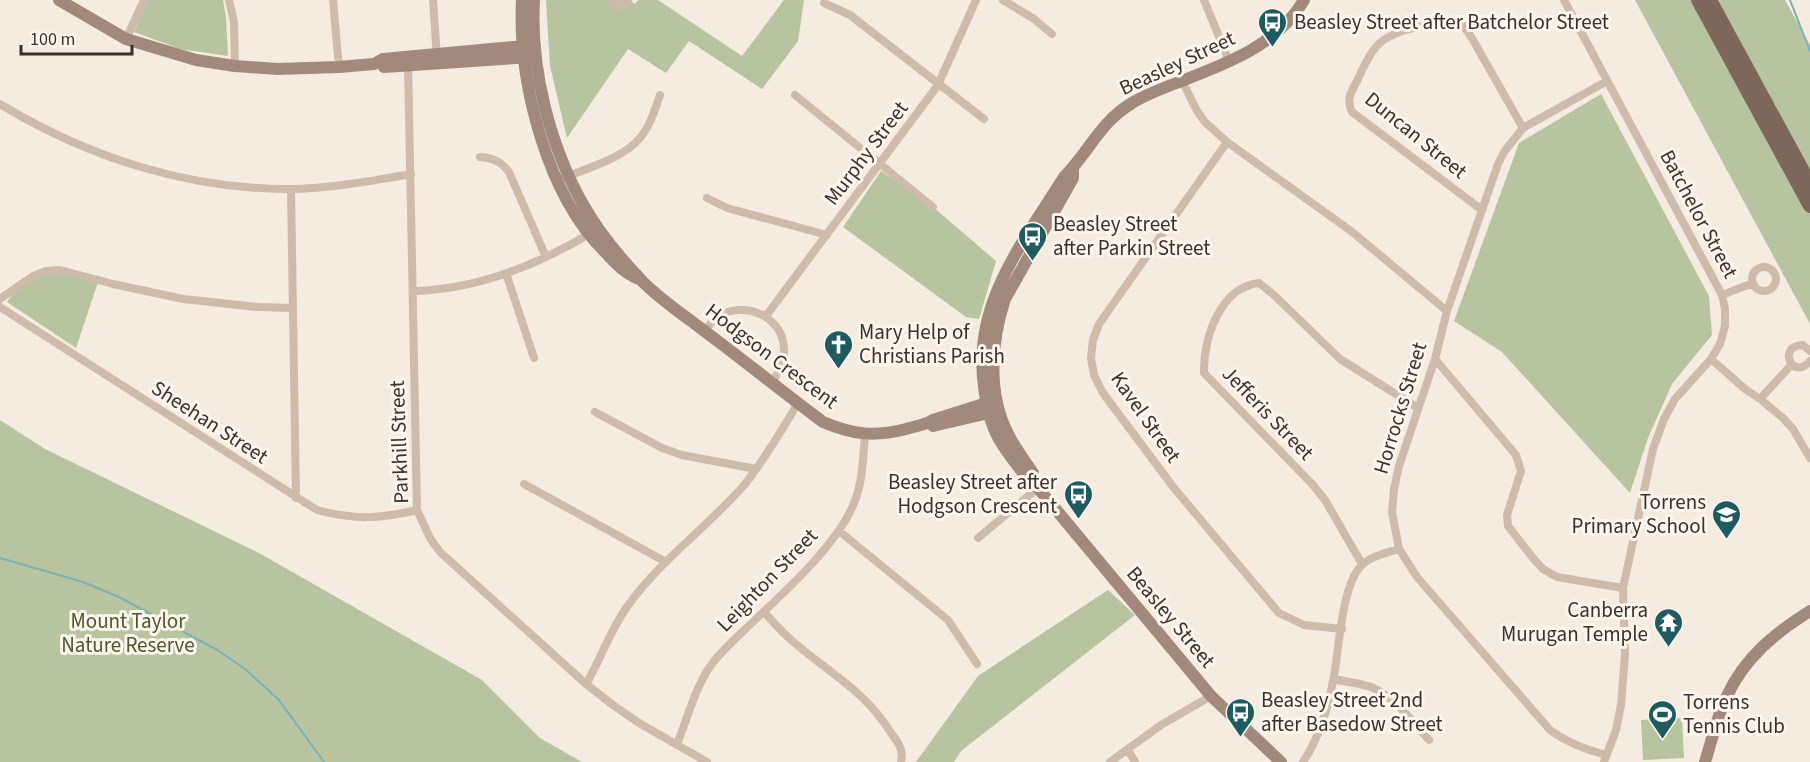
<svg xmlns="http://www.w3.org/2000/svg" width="1810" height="762" font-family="'Source Sans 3',sans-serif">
	<rect width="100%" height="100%" fill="#f4ebe1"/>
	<path fill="#b8c4a0" d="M148,0H223L226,18L228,56L180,49L134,32Z
		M546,0H629L635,4L638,0H658L742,56L784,0H804L798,41L762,89L689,41L666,73L628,49L567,138L550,66Z
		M1635,0H1785L1810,45V324Z
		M1601,94L1709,296L1712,335L1672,384L1648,438L1630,493L1502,352L1454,321L1519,143Z
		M881,171L933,207L996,261L979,319L966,317L843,227Z
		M60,271L98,282L76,348L7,302C18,286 41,274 60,271Z
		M0,420L45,449L259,553L482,680L540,738L582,762H0Z
		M1108,590L1135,615L961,751L954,762H916L978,676Z
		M1682,718L1684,758L1643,760L1641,720Z"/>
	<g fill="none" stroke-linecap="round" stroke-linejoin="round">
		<path stroke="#7fb0b2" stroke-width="2" d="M1790,0L1810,51
			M0,558L83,582L119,597L219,651L245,669L279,700L324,762"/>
		<path stroke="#cdbbac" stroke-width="8" d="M229,0L234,22L235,66
			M333,0L339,67
			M433,0L437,59
			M611,0L619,6L625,4L628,0
			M1003,0L1034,19L1052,34
			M1204,0L1229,61
			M1564,0L1722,295L1725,309V326L1720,344L1711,359L1675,399L1664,419L1653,449L1623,588L1625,654L1621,705L1616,730L1604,762
			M824,3L850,15L984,119
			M126,39L144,0
			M408,63L417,510L430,538L440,552L586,684L613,705L639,723L707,762
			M1182,81L1197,111L1205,122L1227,142L1351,231L1447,311
			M795,95L933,207
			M0,104C87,157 189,190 292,189C332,188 371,181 411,174
			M1227,142L1099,324L1093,340L1091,358L1094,375L1103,393L1174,488L1279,613L1304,625L1342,629
			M480,157C494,158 500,161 509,172L546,257
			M564,178C589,167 622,159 640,138C650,126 655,110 660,95
			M291,189L296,498
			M707,198L727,208L827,235
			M1482,210L1352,112C1346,100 1351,92 1357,81C1362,70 1367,58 1375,48C1392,27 1429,26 1454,20L1461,22L1473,40L1523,128
			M1752 279a12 12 0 1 1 24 0a12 12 0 1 1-24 0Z
			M506,273L534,358
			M414,291C477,289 540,264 594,231
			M1722,295L1753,283
			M0,299L33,276L46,271L60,270L113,284L183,299L257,307L293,308
			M0,307L317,510C354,520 379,519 417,510
			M766,316L938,85L976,0
			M705,331C709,326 712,320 717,317C745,299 786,317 784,353C783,364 778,373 772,383
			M1810,351L1803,345C1776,346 1793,382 1810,361
			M1435,359L1516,455L1521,471L1507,515L1508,526L1533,558L1543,569L1557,577L1623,588
			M1711,359L1745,389L1760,399L1783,418L1793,429L1810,458
			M1760,399L1792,364
			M595,412L662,448L682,455L756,469
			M524,484L666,562
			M839,531L948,620L977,664
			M978,538L1038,488
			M1362,564L1325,500L1313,485L1204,373C1203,339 1220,287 1259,283L1274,295L1340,359L1418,408
			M764,612C772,621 781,631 790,639C826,671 865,690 891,733C898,742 904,750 901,762
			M1334,679C1346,682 1359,683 1371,687C1395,697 1412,721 1429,740
			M586,684C601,659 610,630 627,607C660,560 708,527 745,484C765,459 781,431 798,403
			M677,744C687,720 694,691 709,668C722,649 741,634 757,618C788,589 839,542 854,503C863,481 863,458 865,435
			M1128,750L1135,762
			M1606,755C1585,749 1568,743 1550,730L1417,577L1399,549L1392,512L1394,489L1399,466L1435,359L1447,311L1498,164L1504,152L1523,128L1607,81
			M1110,762L1161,725L1211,696
			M1303,762C1319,738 1329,704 1334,676C1339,648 1342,585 1361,566C1370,556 1387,553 1399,549"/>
		<path stroke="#a18a7d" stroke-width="12" d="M59,0L126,39L196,60L235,66L277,69L339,67L374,64L383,59L535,45
			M522,0C518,81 546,194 605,252C616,264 625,274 641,280
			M534,0C530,68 550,147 584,206C598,231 623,261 643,282C662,301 685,316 707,333C746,362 784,393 823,422C854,435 874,437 906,429C916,426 925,425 933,420L996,400
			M384,67L531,57
			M933,426L997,411
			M1033,473C1025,461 1015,448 1008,434C987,392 991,342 1005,299L1073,178V167
			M1281,762L1211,696L1038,488L1031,484C1021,469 1008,455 999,439C990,423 986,404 984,386C972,304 1023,243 1064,177C1090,151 1099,123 1132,103C1147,94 1163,88 1179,82C1226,64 1278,45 1304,0
			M1705,762C1712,740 1717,716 1727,696C1745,657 1775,633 1810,611"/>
		<path stroke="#7d675c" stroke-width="14" d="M1698,0L1810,206
			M1710,0L1810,184"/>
	</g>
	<defs>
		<symbol id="bus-pin" viewBox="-11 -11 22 30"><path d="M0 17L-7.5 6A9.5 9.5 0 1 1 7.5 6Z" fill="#1f5a5e" stroke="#fbf5ee"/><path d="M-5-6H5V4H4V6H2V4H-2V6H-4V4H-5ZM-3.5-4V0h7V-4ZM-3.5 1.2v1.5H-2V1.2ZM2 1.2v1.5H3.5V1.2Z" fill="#fff"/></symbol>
		<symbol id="church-pin" viewBox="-11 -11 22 30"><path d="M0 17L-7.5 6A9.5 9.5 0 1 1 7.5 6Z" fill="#1f5a5e" stroke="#fbf5ee"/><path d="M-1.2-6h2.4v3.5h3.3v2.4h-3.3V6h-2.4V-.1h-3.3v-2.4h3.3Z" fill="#fff"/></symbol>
		<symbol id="school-pin" viewBox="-11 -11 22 30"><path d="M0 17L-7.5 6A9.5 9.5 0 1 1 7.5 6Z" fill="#1f5a5e" stroke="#fbf5ee"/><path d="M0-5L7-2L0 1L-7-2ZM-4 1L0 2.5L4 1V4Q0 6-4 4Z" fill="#fff"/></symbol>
		<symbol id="temple-pin" viewBox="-11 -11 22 30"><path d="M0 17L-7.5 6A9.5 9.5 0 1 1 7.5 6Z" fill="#1f5a5e" stroke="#fbf5ee"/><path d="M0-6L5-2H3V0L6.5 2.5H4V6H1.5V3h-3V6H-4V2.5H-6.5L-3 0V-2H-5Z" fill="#fff"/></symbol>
		<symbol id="stadium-pin" viewBox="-11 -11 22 30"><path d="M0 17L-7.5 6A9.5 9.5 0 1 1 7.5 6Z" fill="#1f5a5e" stroke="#fbf5ee"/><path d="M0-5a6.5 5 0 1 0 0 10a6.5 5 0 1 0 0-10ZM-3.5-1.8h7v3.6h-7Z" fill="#fff"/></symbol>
	</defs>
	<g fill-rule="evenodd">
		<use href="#bus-pin" x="1256" y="6" width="33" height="45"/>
		<use href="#bus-pin" x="1016" y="220" width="33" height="45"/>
		<use href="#church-pin" x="822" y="328" width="33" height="45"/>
		<use href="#bus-pin" x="1062" y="478" width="33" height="45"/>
		<use href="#school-pin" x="1710" y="498" width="33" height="45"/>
		<use href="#temple-pin" x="1652" y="606" width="33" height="45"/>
		<use href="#bus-pin" x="1224" y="696" width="33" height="45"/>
		<use href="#stadium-pin" x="1646" y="698" width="33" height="45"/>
	</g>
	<g text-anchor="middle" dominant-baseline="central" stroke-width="6" stroke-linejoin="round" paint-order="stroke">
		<g font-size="21" fill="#3b302b" stroke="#fbf5ee" text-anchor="start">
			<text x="1294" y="22">Beasley Street after Batchelor Street</text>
			<text x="1053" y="224">Beasley Street<tspan x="1053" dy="24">after Parkin Street</tspan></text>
			<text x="859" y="332">Mary Help of<tspan x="859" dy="24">Christians Parish</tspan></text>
			<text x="1057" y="482" text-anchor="end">Beasley Street after<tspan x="1057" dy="24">Hodgson Crescent</tspan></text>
			<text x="1706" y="502" text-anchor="end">Torrens<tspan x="1706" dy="24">Primary School</tspan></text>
			<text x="1648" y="610" text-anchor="end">Canberra<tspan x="1648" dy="24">Murugan Temple</tspan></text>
			<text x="1261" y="700">Beasley Street 2nd<tspan x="1261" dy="24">after Basedow Street</tspan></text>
			<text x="1683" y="702">Torrens<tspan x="1683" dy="24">Tennis Club</tspan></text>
		</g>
		<g font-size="21" fill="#3b302b" stroke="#fbf5ee">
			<text transform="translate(1177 63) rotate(-25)">Beasley Street</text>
			<text transform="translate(1416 135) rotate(39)">Duncan Street</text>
			<text transform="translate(866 153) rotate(-53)">Murphy Street</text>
			<text transform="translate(1699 214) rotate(62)">Batchelor Street</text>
			<text transform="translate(772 356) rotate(37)">Hodgson Crescent</text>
			<text transform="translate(1400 408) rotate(-73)">Horrocks Street</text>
			<text transform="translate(1268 413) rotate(46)">Jefferis Street</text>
			<text transform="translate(1146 417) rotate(55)">Kavel Street</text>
			<text transform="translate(210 422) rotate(33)">Sheehan Street</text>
			<text transform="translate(399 442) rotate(-92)">Parkhill Street</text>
			<text transform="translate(767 580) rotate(-46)">Leighton Street</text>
			<text transform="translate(1171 617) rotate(50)">Beasley Street</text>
		</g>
		<g font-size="21" fill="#4a5a2e" stroke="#fbf5ee">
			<text x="128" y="621">Mount Taylor<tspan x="128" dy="24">Nature Reserve</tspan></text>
		</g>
	</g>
	<path d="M21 45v9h111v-9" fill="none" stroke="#3b302b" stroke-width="3"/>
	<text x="30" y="45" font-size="18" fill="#3b302b" stroke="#fbf5ee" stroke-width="4.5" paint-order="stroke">100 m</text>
</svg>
